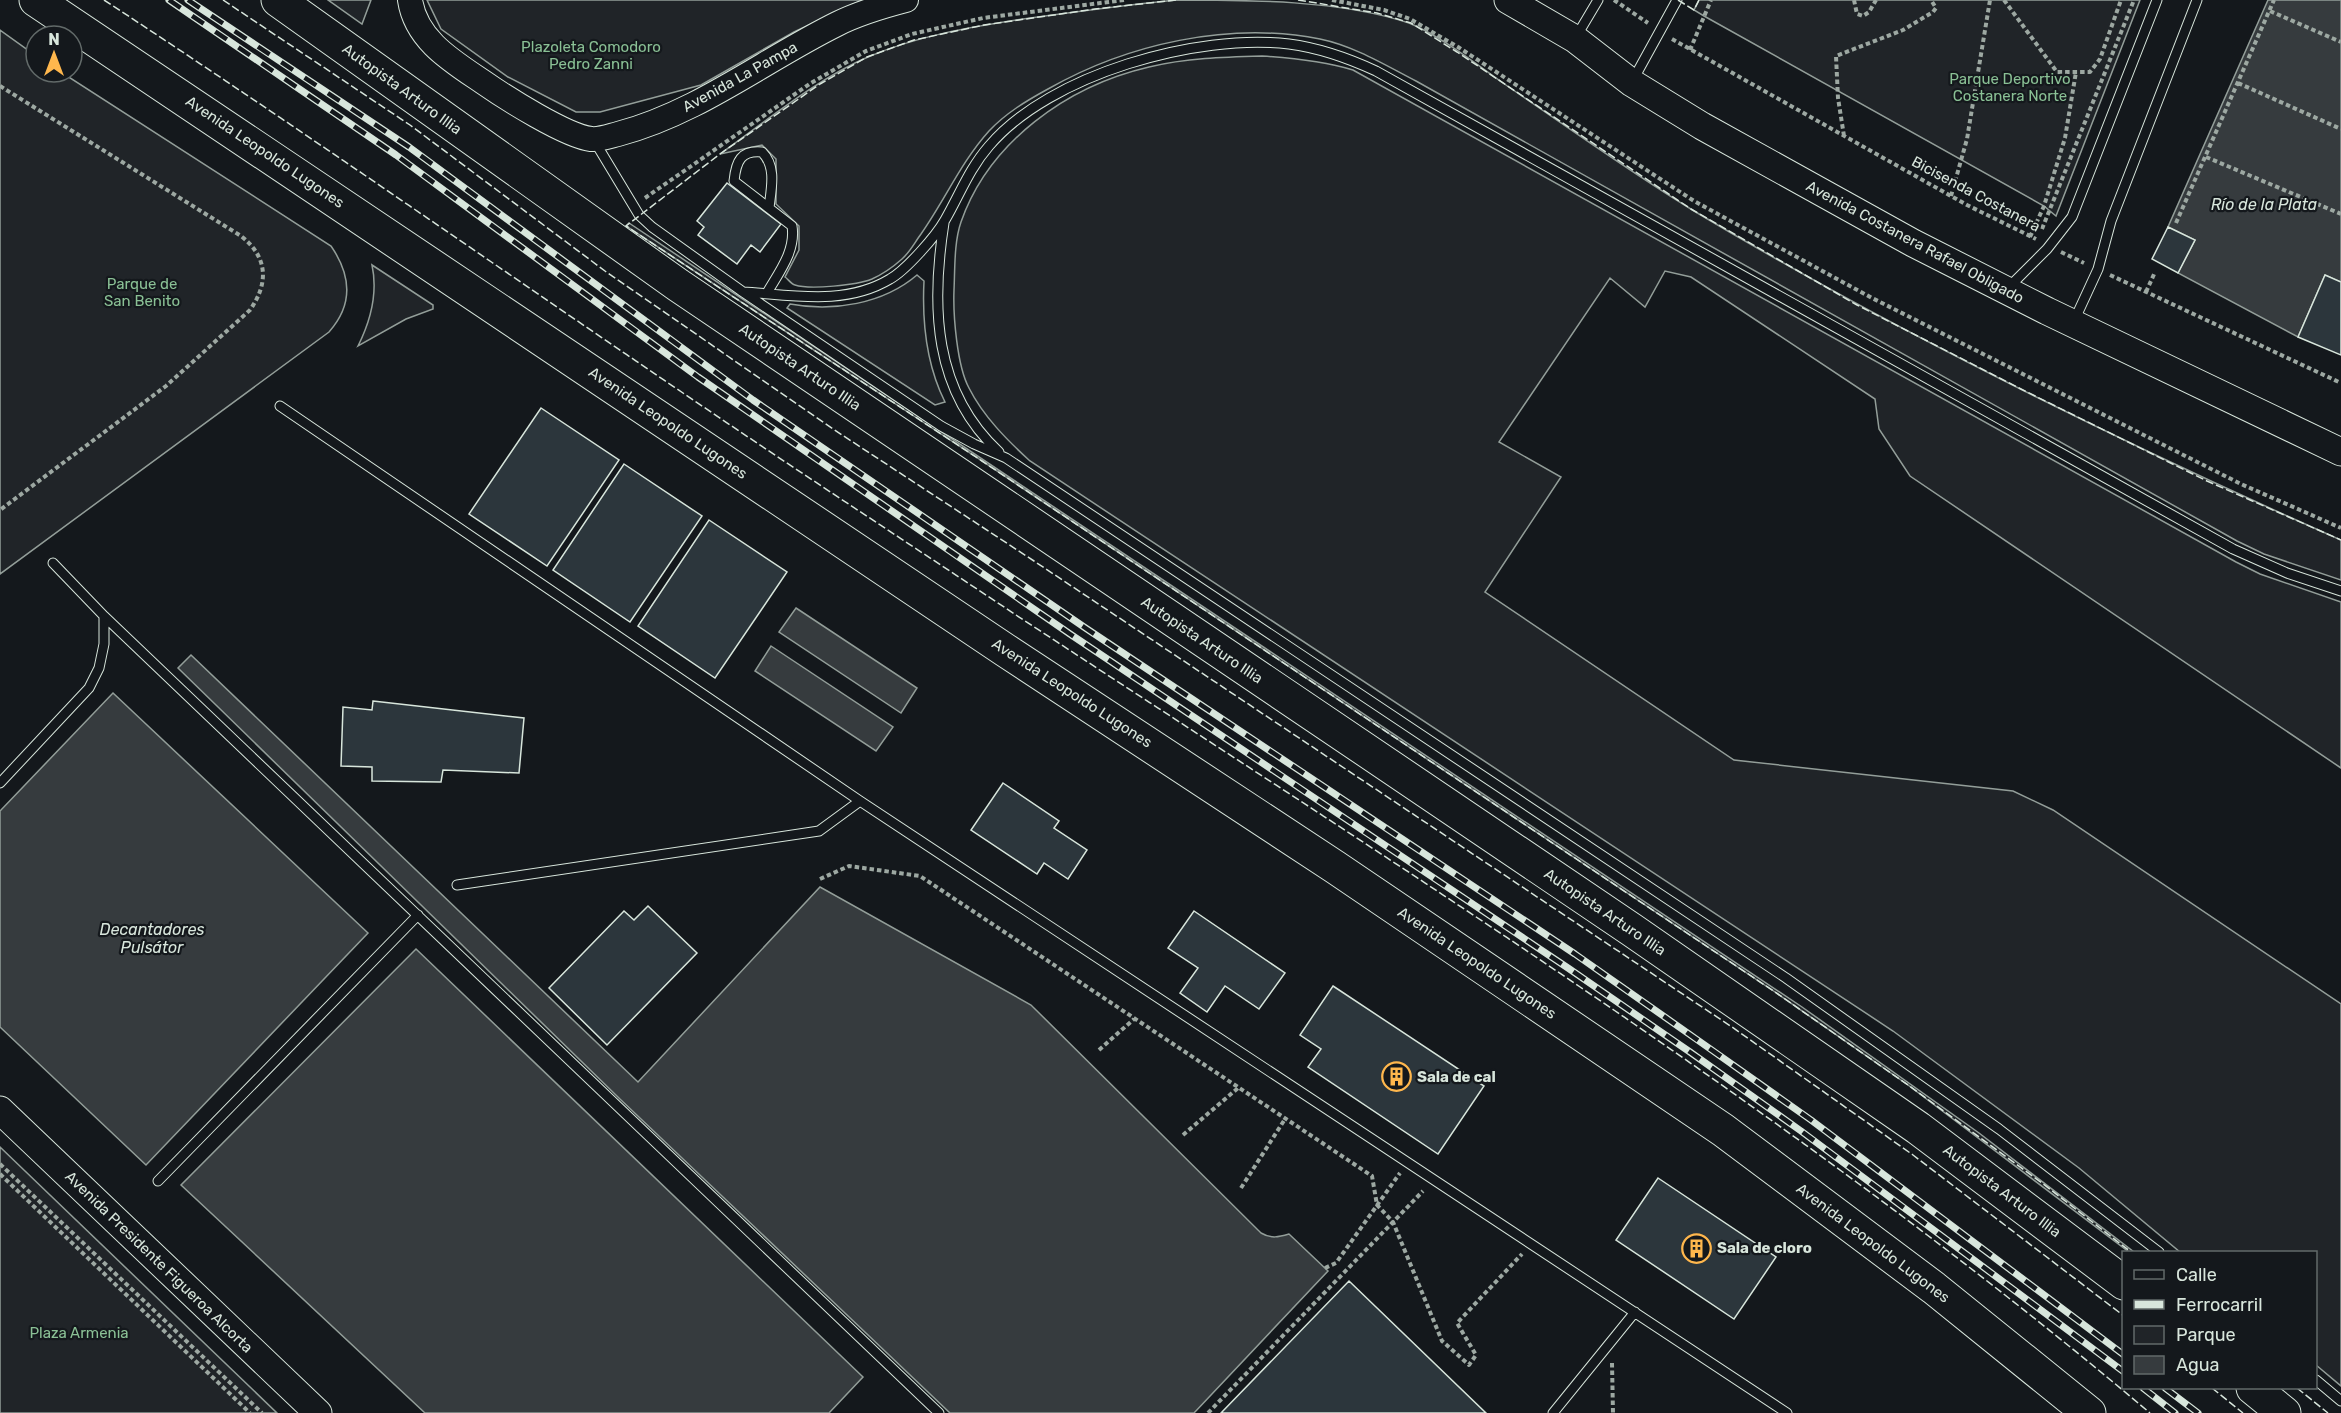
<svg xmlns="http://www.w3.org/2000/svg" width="2341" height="1413" font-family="Rubik,sans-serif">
	<rect width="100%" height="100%" fill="#14181c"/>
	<path fill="#202428" stroke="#939e99" stroke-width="1.5" d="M328,0H371L362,24Z
		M427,0H862L794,32L701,85L600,112H576L508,77L441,29Z
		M1176,0C1252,0 1338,0 1409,23C1439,35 1476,64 1503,83C1566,126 1628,171 1694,211C1901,335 2120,442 2341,540V580L2264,554L2237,541L1416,81C1385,65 1354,46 1320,39C1229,21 1127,44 1048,89C1026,101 1006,113 989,131C961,162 945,200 921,234C915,242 910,252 902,259C893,267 883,274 872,279C857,285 810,290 795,285C791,284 788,279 785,277L799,250V226L776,204V159L762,145L720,154C765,122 818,78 868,57C917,36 970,27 1023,19C1074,12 1125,5 1176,0Z
		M1699,0H2140L2056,216L2044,206L1704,16L1694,10Z
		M0,30L36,56V72H61L331,246C351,275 354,304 329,332L0,574Z
		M1262,56C1293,58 1323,61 1353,70L2236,562L2260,574L2341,602V768L1910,476L1879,429L1875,399L1691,277L1665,271L1645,307L1610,278L1499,442L1561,477L1485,592L1734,760L2013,791L2053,810L2341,1004V1386L2316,1365V1252H2180L2079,1168L1893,1031L1030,461C1007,440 983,416 969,388C957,366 953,315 954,290C955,269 954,242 961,222C989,142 1067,86 1149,67C1186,58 1224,57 1262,56Z
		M629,223L1802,1007L1979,1133L2134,1252H2129L1908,1085L1775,992L982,461L626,226Z
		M372,265L433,305V309L406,319L358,346C371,320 378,293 372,265Z
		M917,275L924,281C922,321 927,366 945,402L935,405L787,308L790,304C833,312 883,304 917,275Z
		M0,1147L277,1413H0Z"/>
	<path fill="#363b3e" stroke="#939e99" stroke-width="1.5" d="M2268,0H2341V282L2325,275L2298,337L2178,273L2195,240L2168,227Z
		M796,608L917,688L901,713L779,632Z
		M771,646L893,727L876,751L755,671Z
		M191,655L638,1082L820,887L1031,1005L1261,1233C1271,1239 1279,1237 1289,1234L1328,1271L1194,1413H950L621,1100L178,668Z
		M113,693L368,933L146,1165L0,1027V811Z
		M416,949L863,1377L829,1413H425L181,1185Z"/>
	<path fill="#2c363c" stroke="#d8e6dc" stroke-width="1.5" d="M727,183L781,224L760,252L751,245L737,264L698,235L704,227L697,221Z
		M2168,227L2195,240L2178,273L2152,259Z
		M2325,275L2341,282V355L2298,337Z
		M541,408L619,460L547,566L469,514Z
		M624,464L702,516L630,622L553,570Z
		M709,520L787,572L715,678L638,626Z
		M373,701L524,718L519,773L443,770L441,782L372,781V767L341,766L343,707L372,710Z
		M1003,783L1059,821L1054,828L1087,850L1068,879L1044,863L1037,874L971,830Z
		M648,906L697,953L607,1045L549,988L624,911L634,920Z
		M1194,911L1285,973L1259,1009L1225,986L1207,1012L1180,993L1198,968L1168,948Z
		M1333,986L1484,1086L1438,1154L1308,1067L1321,1049L1300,1035Z
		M1658,1178L1776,1257L1734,1319L1616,1240Z
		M1349,1281L1486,1413H1221Z"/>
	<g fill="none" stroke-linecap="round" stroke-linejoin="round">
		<defs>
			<path id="service" d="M1576,37L1598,0
				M1633,80L1677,0
				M595,142L639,215L652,227L743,292L941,426L974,444L1006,458L1786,978L1999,1129L2159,1252
				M944,223C931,306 933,391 999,452
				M2009,287L2047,249L2072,217L2157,0
				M743,292C793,295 845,306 890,279C906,270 936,236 945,220C960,194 969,169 989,146C1050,74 1198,33 1289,44C1320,48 1348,58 1376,71L2233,549L2287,573L2341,591
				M767,293C779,272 796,251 792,226L734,181C736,161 741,150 762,152C777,167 771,189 769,208
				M2074,321L2098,269L2111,221L2197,0
				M280,406L860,801L1787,1413
				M53,563L104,616L939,1413
				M0,783L89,688L99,668L104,644V616
				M457,885L819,831L860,801
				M158,1181L418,915
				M2316,1380L2341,1401
				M1553,1413L1635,1312"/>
			<path id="tertiary" d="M410,0C416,40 452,61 483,82C506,98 566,136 591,139C599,140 610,136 618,134C698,113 764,60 837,24C859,13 883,6 906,0"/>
			<path id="secondary" d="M1508,0L1575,39L1632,83L1702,126L1913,243L2047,311L2341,452
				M0,1110L318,1413"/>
			<path id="motorway" d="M36,0L1005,650L1335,867L1723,1130L1934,1288L2089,1413
				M278,0L678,285L1632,930L1918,1128L2124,1283
				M2253,1388L2284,1413"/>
		</defs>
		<use href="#service" stroke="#d8e6dc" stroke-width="11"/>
		<use href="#tertiary" stroke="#d8e6dc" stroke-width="26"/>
		<use href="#secondary" stroke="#d8e6dc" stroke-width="29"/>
		<use href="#motorway" stroke="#d8e6dc" stroke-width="35"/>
		<path stroke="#9da8a2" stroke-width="4" stroke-dasharray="4.5 3" stroke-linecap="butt" d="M1332,0L1384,10L1410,19L1458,47L1694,201L1872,298L2241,484L2341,528
			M1614,0L1648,23
			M1854,0L1857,14L1863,16L1869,12L1876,0
			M2004,0L2057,72H2090L2100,59L2121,0
			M2270,11L2341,42
			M1672,39L1967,205L2036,239
			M1690,50L1711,0
			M2238,83L2341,129
			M0,86L241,236C268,257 269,283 250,310L166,386L0,510
			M1844,136L1838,98L1836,56L1903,30L1933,12L1936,8L1931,0
			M2206,157L2341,214
			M1951,196L1967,139L1990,0
			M645,198L811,83L866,51L912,34L983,18L1124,0
			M2176,223L2274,0
			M2042,229L2134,0
			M2030,237L2044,206L2065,138L2076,72
			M2061,252L2084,263
			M2110,275L2341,383
			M2146,292L2155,272
			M820,879L849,866L920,876L1372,1176L1377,1205L1393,1222L1442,1341L1469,1365L1476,1355L1457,1323L1522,1254
			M1099,1050L1134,1019
			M1183,1135L1238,1088
			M0,1164L262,1413
			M0,1174L250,1413
			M1241,1188L1285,1119
			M1325,1268L1336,1263L1400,1173
			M1612,1363L1613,1413
			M1208,1413L1423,1191"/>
		<use href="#service" stroke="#14181c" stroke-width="9"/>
		<use href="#tertiary" stroke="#14181c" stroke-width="24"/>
		<use href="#secondary" stroke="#14181c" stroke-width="27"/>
		<use href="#motorway" stroke="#14181c" stroke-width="33"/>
		<defs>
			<path id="rail" d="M169,0L396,155L698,377L1070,634L1568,968L1690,1052L1801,1131L2124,1372
				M188,0L409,147L753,400L1084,627L1575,954L1699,1041L1811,1120L2124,1355
				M2143,1388L2175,1413
				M2165,1388L2198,1413"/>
		</defs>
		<use href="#rail" stroke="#d8e6dc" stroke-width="7"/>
		<use href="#rail" stroke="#14181c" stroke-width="4.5" stroke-dasharray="14" stroke-linecap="butt"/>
		<path stroke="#d8e6dc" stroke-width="1.5" stroke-dasharray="8 3" stroke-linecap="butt" d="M104,0C299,128 490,262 683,393C793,468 905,541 1016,615C1402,869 1796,1114 2150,1413
			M223,0L410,125L605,271L833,429L1034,561L1732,1027L1913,1155L2124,1316
			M1176,0L1095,9L984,25L914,40L867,57L820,84L720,154L626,226L982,461L1775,992L1908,1085L2042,1183L2131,1252
			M1298,0L1377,13L1411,23L1457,52L1691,209L1857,305L2021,389L2207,481L2341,540
			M1678,0L1694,10L1699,0
			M2212,1388L2243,1413
			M2297,1388L2328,1413"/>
	</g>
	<defs>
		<symbol id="building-ring" viewBox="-11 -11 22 22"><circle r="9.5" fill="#14181c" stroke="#ffb74d" stroke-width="1.5"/><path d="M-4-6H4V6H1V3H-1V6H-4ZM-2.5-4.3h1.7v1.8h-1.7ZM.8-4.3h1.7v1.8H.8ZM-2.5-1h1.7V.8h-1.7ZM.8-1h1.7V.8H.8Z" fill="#ffb74d"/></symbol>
	</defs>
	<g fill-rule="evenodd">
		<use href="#building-ring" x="1380" y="1060" width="33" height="33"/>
		<use href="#building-ring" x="1680" y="1232" width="33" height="33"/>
	</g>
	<g text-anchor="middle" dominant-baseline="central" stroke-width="4.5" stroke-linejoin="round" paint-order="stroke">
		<g font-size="15" fill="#8ac095" stroke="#14181c">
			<text x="591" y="47">Plazoleta Comodoro<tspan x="591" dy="17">Pedro Zanni</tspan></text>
			<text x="2010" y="79">Parque Deportivo<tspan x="2010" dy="17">Costanera Norte</tspan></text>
			<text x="142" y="284">Parque de<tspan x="142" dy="17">San Benito</tspan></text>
			<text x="79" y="1333">Plaza Armenia</text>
		</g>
		<g font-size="15" fill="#d8e6dc" stroke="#14181c">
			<text transform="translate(740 77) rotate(-29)">Avenida La Pampa</text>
			<text transform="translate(402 89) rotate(36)">Autopista Arturo Illia</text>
			<text transform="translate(265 152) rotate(34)">Avenida Leopoldo Lugones</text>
			<text transform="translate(1976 194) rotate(28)">Bicisenda Costanera</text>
			<text transform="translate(1915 242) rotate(28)">Avenida Costanera Rafael Obligado</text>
			<text transform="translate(800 367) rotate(34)">Autopista Arturo Illia</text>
			<text transform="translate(668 423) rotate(34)">Avenida Leopoldo Lugones</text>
			<text transform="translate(1202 640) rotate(34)">Autopista Arturo Illia</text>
			<text transform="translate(1072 693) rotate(33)">Avenida Leopoldo Lugones</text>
			<text transform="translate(1605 912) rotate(34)">Autopista Arturo Illia</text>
			<text transform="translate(1477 963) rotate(34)">Avenida Leopoldo Lugones</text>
			<text transform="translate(2002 1191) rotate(37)">Autopista Arturo Illia</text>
			<text transform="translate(1873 1243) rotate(37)">Avenida Leopoldo Lugones</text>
			<text transform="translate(159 1262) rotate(44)">Avenida Presidente Figueroa Alcorta</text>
		</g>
		<g font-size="15" font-weight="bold" fill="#d8e6dc" stroke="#14181c" text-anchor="start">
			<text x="1417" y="1077">Sala de cal</text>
			<text x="1717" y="1248">Sala de cloro</text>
		</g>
		<g font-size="16" font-style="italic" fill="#d8e6dc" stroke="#14181c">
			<text x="2264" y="204">Río de la Plata</text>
			<text x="152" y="929">Decantadores<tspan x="152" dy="18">Pulsátor</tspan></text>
		</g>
	</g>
	<rect x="2122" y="1251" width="195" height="138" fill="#14181c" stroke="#626a69" stroke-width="1.5"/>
	<rect x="2134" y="1270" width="30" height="9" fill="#14181c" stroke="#626a69" stroke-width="1.5"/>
	<text x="2176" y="1281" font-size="18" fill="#d8e6dc">Calle</text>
	<rect x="2134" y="1300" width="30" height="9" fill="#d8e6dc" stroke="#626a69" stroke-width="1.5"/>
	<text x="2176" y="1311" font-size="18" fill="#d8e6dc">Ferrocarril</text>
	<rect x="2134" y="1326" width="30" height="18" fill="#202428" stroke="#626a69" stroke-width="1.5"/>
	<text x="2176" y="1341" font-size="18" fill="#d8e6dc">Parque</text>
	<rect x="2134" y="1356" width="30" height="18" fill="#363b3e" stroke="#626a69" stroke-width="1.5"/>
	<text x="2176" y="1371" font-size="18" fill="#d8e6dc">Agua</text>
	<g transform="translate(54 54)"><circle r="28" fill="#14181c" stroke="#626a69" stroke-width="1.5"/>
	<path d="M0-4.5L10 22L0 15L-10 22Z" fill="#ffb74d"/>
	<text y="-9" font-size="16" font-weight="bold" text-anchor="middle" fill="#d8e6dc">N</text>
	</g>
</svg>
